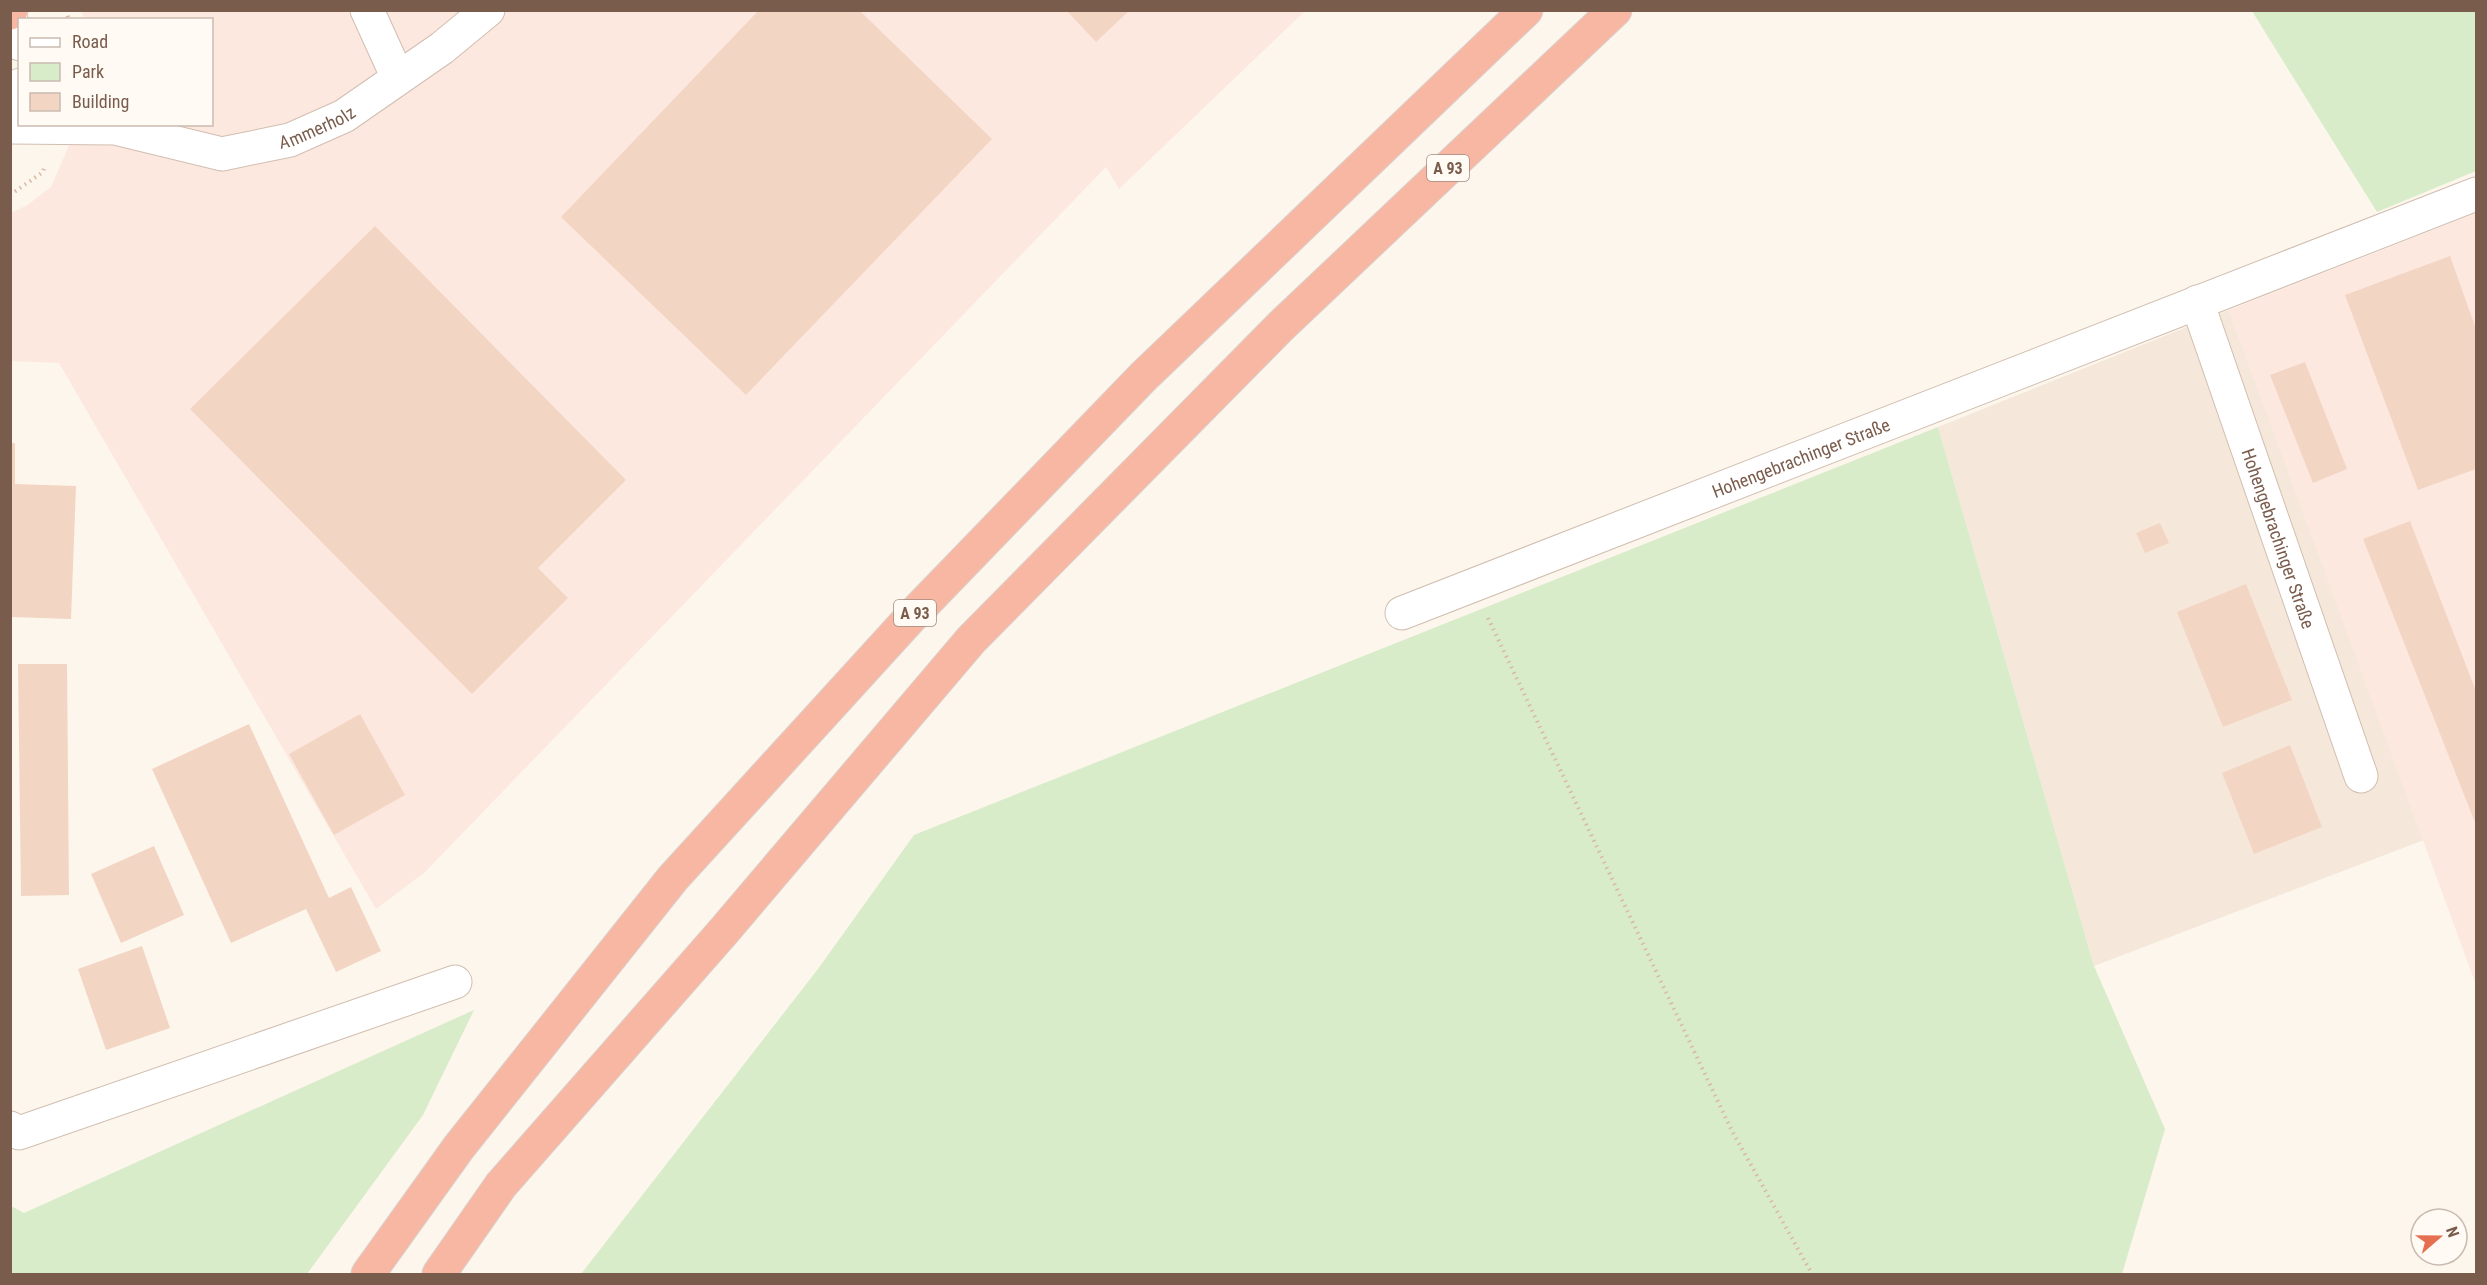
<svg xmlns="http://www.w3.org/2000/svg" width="2487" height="1285" font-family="'Roboto Condensed',sans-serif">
	<rect width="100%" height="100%" fill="#fdf6ec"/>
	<path fill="#f5e8da" d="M2229,310L2424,840L2094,966L1938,427Z"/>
	<path fill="#fde8e0" d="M81,11H1305L1119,189L1106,167L425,872L376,909L59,363L11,361L10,213L26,206L51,187L78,125L212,124V20L84,19Z
		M2476,213V985L2229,310Z"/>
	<path fill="#d8ecc9" d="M2252,11H2476V171L2377,212Z
		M1938,427L2094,966L2165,1129L2122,1274H581L818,969L914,835Z
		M474,1010L423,1115L307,1274H11V1206L24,1213Z"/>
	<path fill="#f3d5c3" d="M759,10H859L992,139L746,395L561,217Z
		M1066,10H1130L1096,42Z
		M375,226L626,480L538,568L568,598L472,694L190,409Z
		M2450,256L2476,329V469L2418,490L2345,295Z
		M2305,362L2347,469L2313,483L2270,375Z
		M10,443H15V484L76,486L71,619L10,617Z
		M2410,521L2476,691V825L2363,539Z
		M2160,523L2169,543L2145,553L2136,533Z
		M2246,584L2292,700L2223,727L2177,612Z
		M18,664H67L69,895L21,896Z
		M360,714L405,795L334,835L289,754Z
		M249,724L329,898L351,887L381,951L336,972L306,909L231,943L152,769Z
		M2290,745L2322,827L2254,854L2222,773Z
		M154,846L184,915L121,943L91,874Z
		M142,946L170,1028L106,1050L78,969Z"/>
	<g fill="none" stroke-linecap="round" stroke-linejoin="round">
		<defs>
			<g id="minor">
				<path d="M367,10L398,78"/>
				<path d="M10,18L20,44"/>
				<path d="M10,109L17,98L20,85"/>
				<path id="s1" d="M10,127L115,128L222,154L290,140L344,116L442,48L488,10"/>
				<path id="s2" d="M2197,302L2361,776"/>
				<path id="s3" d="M1402,613L2476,194"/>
				<path d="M10,1128L19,1133L455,982"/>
			</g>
			<path id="highway" d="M10,13L11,10
				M368,1274L459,1147L673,878L912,616L1143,377L1526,10
				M439,1274L501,1185L723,932L971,640L1281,326L1615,10"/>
		</defs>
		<use href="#minor" stroke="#d1beb0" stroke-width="35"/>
		<use href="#highway" stroke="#dad1cd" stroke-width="35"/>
		<path stroke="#d9b8a5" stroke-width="4" stroke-dasharray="1.5 4.5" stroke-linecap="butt" d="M66,10L69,20
			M10,195L43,172L45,165
			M1488,618L1732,1131L1812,1274"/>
		<use href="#minor" stroke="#fff" stroke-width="33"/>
		<use href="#highway" stroke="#f7b7a3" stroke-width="33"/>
	</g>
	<g text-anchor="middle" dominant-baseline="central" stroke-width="5" stroke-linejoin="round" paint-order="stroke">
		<g fill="#fffaf3" stroke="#a28b7f" stroke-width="1.5">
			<rect x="1427" y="155" width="42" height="26" rx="4.5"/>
			<rect x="894" y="600" width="42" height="26" rx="4.5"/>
		</g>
		<g font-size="16" font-weight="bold" fill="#7a5c4d">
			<text x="1448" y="168">A 93</text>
			<text x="915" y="613">A 93</text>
		</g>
		<g font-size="18" fill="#7a5c4d" stroke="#fffaf3">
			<text stroke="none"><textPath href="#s1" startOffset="314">Ammerholz</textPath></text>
			<text stroke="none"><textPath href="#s3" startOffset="428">Hohengebrachinger Straße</textPath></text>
			<text stroke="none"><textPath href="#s2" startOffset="250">Hohengebrachinger Straße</textPath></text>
		</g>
	</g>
	<rect width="2487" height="1285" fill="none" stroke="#7a5c4d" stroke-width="24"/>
	<rect x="18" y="18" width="195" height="108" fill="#fffaf3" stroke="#cabbb1" stroke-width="1.5"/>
	<rect x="30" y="38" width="30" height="9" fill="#ffffff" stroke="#cabbb1" stroke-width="1.5"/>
	<text x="72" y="48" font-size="18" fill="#7a5c4d">Road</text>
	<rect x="30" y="63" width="30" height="18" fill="#d8ecc9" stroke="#cabbb1" stroke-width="1.5"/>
	<text x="72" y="78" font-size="18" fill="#7a5c4d">Park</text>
	<rect x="30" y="93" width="30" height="18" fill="#f3d5c3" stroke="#cabbb1" stroke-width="1.5"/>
	<text x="72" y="108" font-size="18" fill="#7a5c4d">Building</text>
	<g transform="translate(2439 1237) rotate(70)"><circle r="28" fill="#fffaf3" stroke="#cabbb1" stroke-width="1.5"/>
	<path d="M0-4.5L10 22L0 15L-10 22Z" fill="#e76f51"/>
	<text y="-9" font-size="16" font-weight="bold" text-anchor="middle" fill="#7a5c4d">N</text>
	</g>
</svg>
